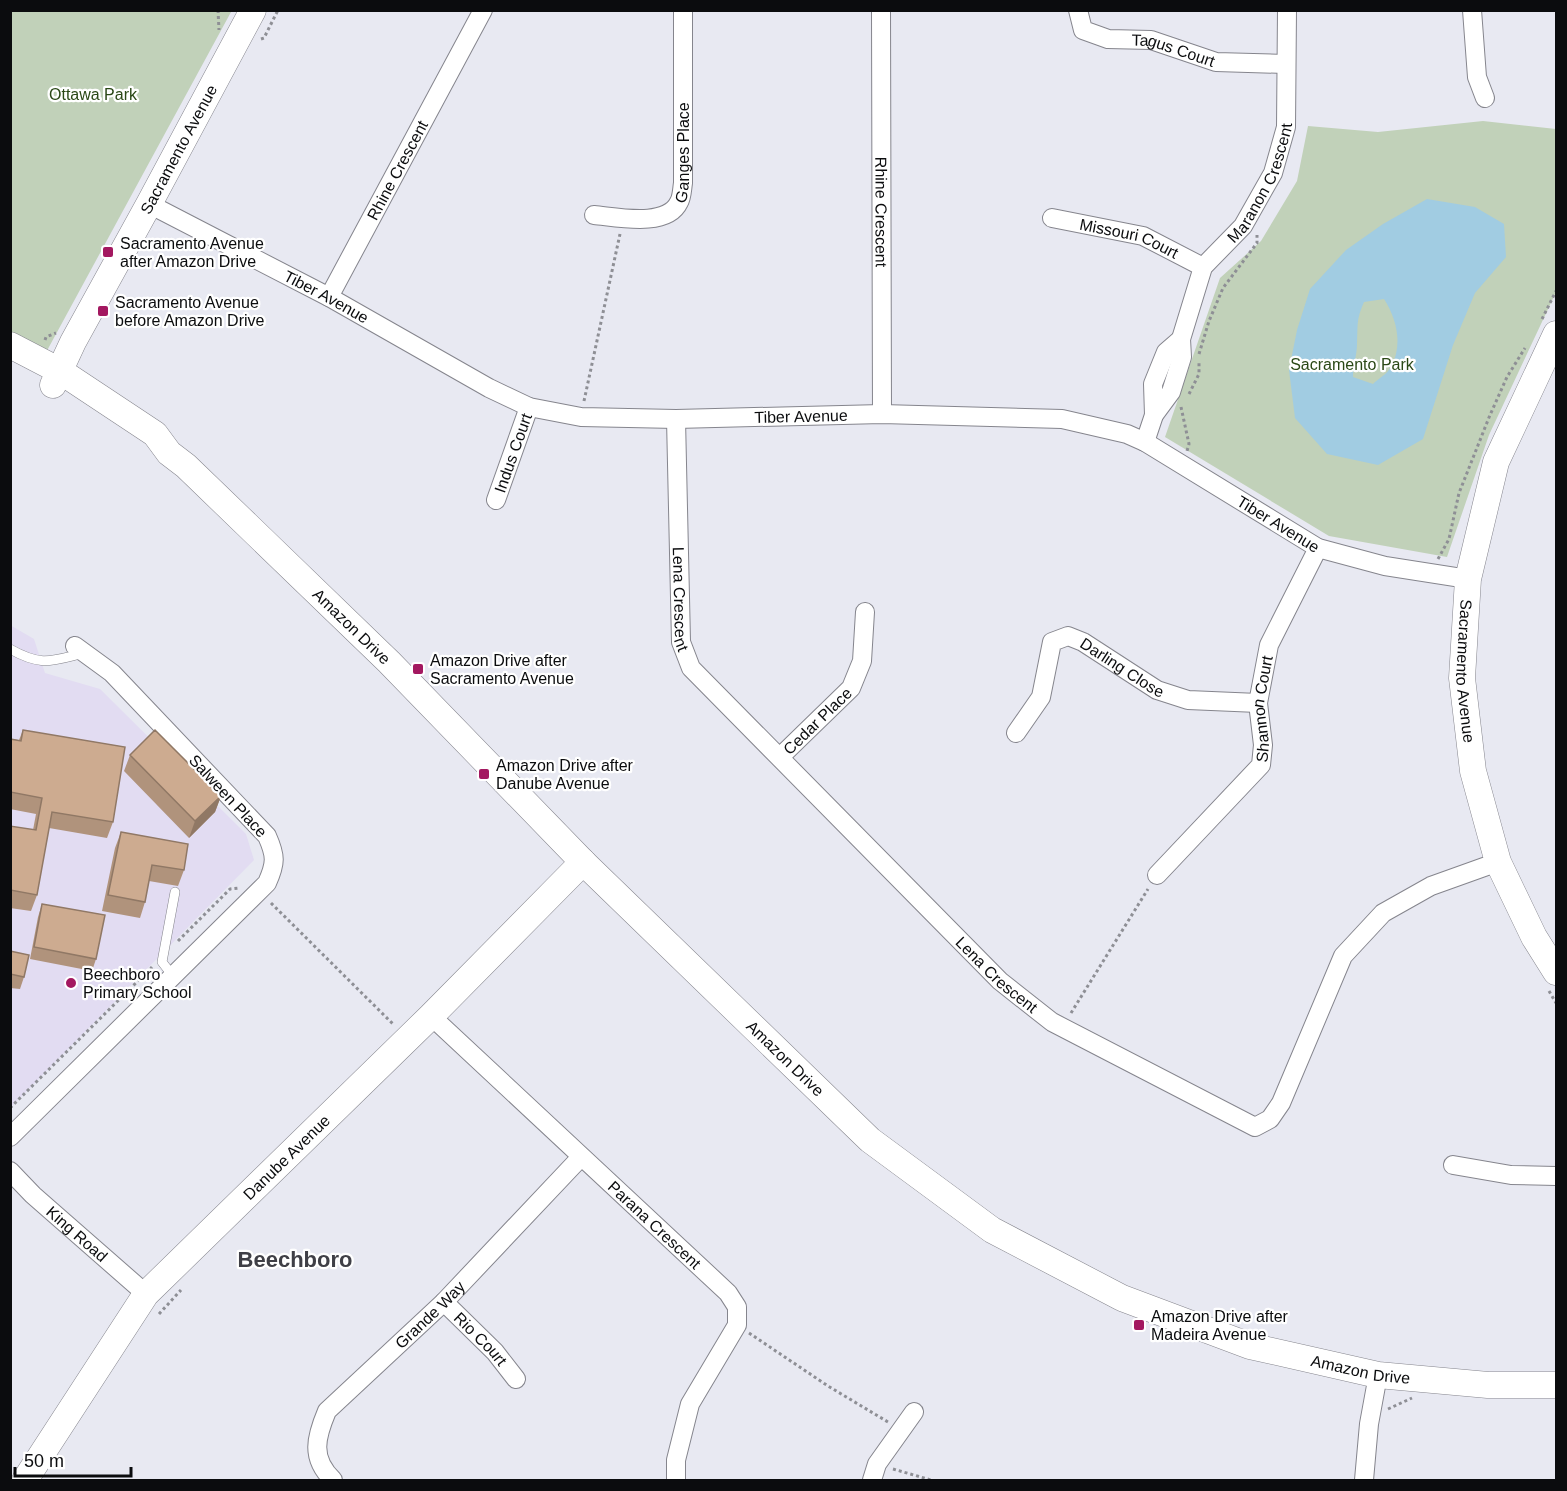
<svg xmlns="http://www.w3.org/2000/svg" width="1567" height="1491" font-family="Arial,sans-serif">
	<rect width="100%" height="100%" fill="#e8e9f2"/>
	<path fill="#e2dcf2" d="M10,625L34,639L45,673L100,689L246,834L254,860L11,1107Z"/>
	<path fill="#c1d1b9" d="M228,10L231,12L43,358L11,340V11Z
		M1483,121L1556,129V292L1489,435L1447,557L1329,536L1165,437L1220,278L1261,241L1297,181L1308,126L1378,132Z"/>
	<path fill="#a1cce2" fill-rule="evenodd" d="M1427,199L1475,207L1504,224L1506,257L1475,293L1453,345L1423,439L1378,465L1327,454L1295,418L1289,370L1297,330L1310,289L1346,250L1383,224ZM1384,299C1397,319 1403,345 1391,367C1387,374 1378,379 1373,384L1353,377C1353,365 1357,355 1357,344C1358,325 1356,320 1364,302Z"/>
	<g fill="none" stroke-linecap="round" stroke-linejoin="round">
		<defs>
			<path id="lane" d="M10,649C42,667 51,661 84,653
				M173,976L162,962L175,892"/>
			<g id="street">
				<path id="s1" d="M881,10L882,414"/>
				<path id="s2" d="M1078,10L1083,30L1108,39L1151,40L1216,62L1285,64"/>
				<path d="M1472,10L1477,77L1485,98"/>
				<path id="s3" d="M149,204L329,297L489,388L529,407L581,417L676,419L882,414L1062,419L1127,434L1145,442L1318,548L1385,566L1468,579"/>
				<path id="s4" d="M594,215C617,217 667,228 679,202C682,197 682,189 683,183V10"/>
				<path id="s5" d="M1052,218L1143,236L1203,267"/>
				<path id="s6" d="M329,297L483,10"/>
				<path d="M1154,415L1153,384L1166,352L1181,339"/>
				<path id="s7" d="M676,419L681,642L691,668L1000,981L1052,1022L1255,1127L1270,1119L1281,1103L1343,956L1383,913L1431,886L1498,862"/>
				<path id="s8" d="M1145,442L1154,415L1171,392L1182,357L1181,339L1203,267L1243,226L1273,173L1286,127L1287,10"/>
				<path id="s9" d="M496,500L529,407"/>
				<path id="s10" d="M1016,733L1041,697L1052,642L1068,636L1083,642L1157,690L1188,700L1258,703"/>
				<path id="s11" d="M780,757L851,688L862,661L865,612"/>
				<path id="s12" d="M1157,875L1261,765L1263,745L1258,703L1269,645L1318,548"/>
				<path id="s13" d="M431,1016L728,1293L737,1307V1325L690,1404L676,1460V1480"/>
				<path d="M10,1137L267,883C276,863 276,856 267,836L112,673L75,646"/>
				<path d="M1453,1165L1511,1175L1556,1176"/>
				<path id="s14" d="M10,1171L33,1195L146,1294"/>
				<path id="s15" d="M444,1302L495,1352L516,1379"/>
				<path id="s16" d="M333,1480C310,1458 316,1437 327,1411L444,1302L581,1157"/>
				<path d="M872,1480L877,1464L914,1412"/>
				<path d="M1364,1480L1369,1424L1378,1375"/>
			</g>
			<g id="secondary">
				<path id="s17" d="M1556,334L1496,462L1468,579L1462,678L1473,771L1498,862L1534,937L1556,972"/>
				<path id="s18" d="M10,345L60,371L155,434L169,453L186,466L389,662L583,862L870,1140L992,1230L1122,1298L1250,1346L1378,1375L1488,1385H1556"/>
				<path id="s19" d="M53,385L73,342L149,204L253,10"/>
				<path id="s20" d="M25,1480L146,1294L431,1016L583,862"/>
			</g>
		</defs>
		<use href="#lane" stroke="#85858d" stroke-width="10"/>
		<use href="#street" stroke="#85858d" stroke-width="20"/>
		<use href="#secondary" stroke="#85858d" stroke-width="27"/>
		<path stroke="#8e8f95" stroke-width="3" stroke-dasharray="3 3" stroke-linecap="butt" d="M218,10L219,30
			M261,39L264,38L278,10
			M1542,319L1556,291
			M45,340L46,337L56,333
			M1199,354L1209,321L1223,288L1257,243V235
			M1189,394L1199,374V361
			M584,401L620,234
			M1181,407L1189,444L1187,451
			M1438,559L1449,539L1459,493L1490,415L1507,377L1525,348
			M271,903L394,1025
			M178,941L230,889L239,888
			M1549,991L1556,1003
			M1071,1013L1148,889
			M10,1108L152,967
			M159,1314L181,1290
			M749,1333L828,1386L888,1422
			M1388,1409L1412,1398
			M893,1469L931,1480"/>
		<use href="#lane" stroke="#fff" stroke-width="9"/>
		<use href="#street" stroke="#fff" stroke-width="18"/>
		<use href="#secondary" stroke="#fff" stroke-width="26"/>
	</g>
	<path fill="#b0937c" d="M23,730L113,822L107,838L49,828L37,895L31,911L10,908V826L33,830L36,814L10,809V739L19,740Z
		M130,755L221,796L215,812L189,838L124,771Z
		M121,832L184,870L178,886L149,881L145,902L140,918L102,911L115,848Z
		M42,904L96,959L92,971L30,959L38,917Z
		M10,951L24,977L20,989L10,988Z"/>
	<path fill="#907865" d="M221,796L215,812L189,838L195,821Z"/>
	<path fill="#cdab90" stroke="#907865" stroke-width="1.5" d="M23,730L125,747L113,822L52,812L37,895L10,890V826L36,830L42,798L10,792V739L21,741Z
		M155,730L221,796L195,821L130,755Z
		M121,832L188,844L184,870L152,865L145,902L108,895Z
		M42,904L105,915L96,959L34,947Z
		M10,951L29,955L24,977L10,974Z"/>
	<g fill="#a31860" stroke="#fff" stroke-width="2">
		<rect x="102" y="246" width="12" height="12" rx="3"/>
		<rect x="97" y="305" width="12" height="12" rx="3"/>
		<rect x="412" y="663" width="12" height="12" rx="3"/>
		<rect x="478" y="768" width="12" height="12" rx="3"/>
		<circle cx="71" cy="983" r="6"/>
		<rect x="1133" y="1319" width="12" height="12" rx="3"/>
	</g>
	<g text-anchor="middle" dominant-baseline="central" stroke-width="4.5" stroke-linejoin="round" paint-order="stroke">
		<g font-size="16" fill="#0b0c0e" stroke="#fff">
			<text stroke="none"><textPath href="#s2" startOffset="114">Tagus Court</textPath></text>
			<text stroke="none"><textPath href="#s19" startOffset="267">Sacramento Avenue</textPath></text>
			<text stroke="none"><textPath href="#s4" startOffset="141">Ganges Place</textPath></text>
			<text stroke="none"><textPath href="#s6" startOffset="144">Rhine Crescent</textPath></text>
			<text stroke="none"><textPath href="#s8" startOffset="291">Maranon Crescent</textPath></text>
			<text stroke="none"><textPath href="#s1" startOffset="202">Rhine Crescent</textPath></text>
			<text stroke="none"><textPath href="#s5" startOffset="80">Missouri Court</textPath></text>
			<text stroke="none"><textPath href="#s3" startOffset="200">Tiber Avenue</textPath></text>
			<text stroke="none"><textPath href="#s3" startOffset="704">Tiber Avenue</textPath></text>
			<text stroke="none"><textPath href="#s9" startOffset="50">Indus Court</textPath></text>
			<text stroke="none"><textPath href="#s3" startOffset="1208">Tiber Avenue</textPath></text>
			<text stroke="none"><textPath href="#s7" startOffset="180">Lena Crescent</textPath></text>
			<text stroke="none"><textPath href="#s18" startOffset="446">Amazon Drive</textPath></text>
			<text stroke="none"><textPath href="#s10" startOffset="180">Darling Close</textPath></text>
			<text stroke="none"><textPath href="#s17" startOffset="354">Sacramento Avenue</textPath></text>
			<text stroke="none"><textPath href="#s12" startOffset="208">Shannon Court</textPath></text>
			<text stroke="none"><textPath href="#s11" startOffset="52">Cedar Place</textPath></text>
			<text transform="translate(228 796) rotate(47)">Salween Place</text>
			<text stroke="none"><textPath href="#s7" startOffset="684">Lena Crescent</textPath></text>
			<text stroke="none"><textPath href="#s18" startOffset="1058">Amazon Drive</textPath></text>
			<text stroke="none"><textPath href="#s20" startOffset="418">Danube Avenue</textPath></text>
			<text stroke="none"><textPath href="#s13" startOffset="306">Parana Crescent</textPath></text>
			<text stroke="none"><textPath href="#s14" startOffset="92">King Road</textPath></text>
			<text stroke="none"><textPath href="#s16" startOffset="216">Grande Way</textPath></text>
			<text stroke="none"><textPath href="#s15" startOffset="52">Rio Court</textPath></text>
			<text stroke="none"><textPath href="#s18" startOffset="1724">Amazon Drive</textPath></text>
		</g>
		<g font-size="16" fill="#2a4816" stroke="#fff">
			<text x="93" y="94">Ottawa Park</text>
			<text x="1352" y="364">Sacramento Park</text>
		</g>
		<g font-size="16" fill="#0b0c0e" stroke="#fff" text-anchor="start">
			<text x="120" y="243">Sacramento Avenue<tspan x="120" dy="18">after Amazon Drive</tspan></text>
			<text x="115" y="302">Sacramento Avenue<tspan x="115" dy="18">before Amazon Drive</tspan></text>
			<text x="430" y="660">Amazon Drive after<tspan x="430" dy="18">Sacramento Avenue</tspan></text>
			<text x="496" y="765">Amazon Drive after<tspan x="496" dy="18">Danube Avenue</tspan></text>
			<text x="83" y="974">Beechboro<tspan x="83" dy="18">Primary School</tspan></text>
			<text x="1151" y="1316">Amazon Drive after<tspan x="1151" dy="18">Madeira Avenue</tspan></text>
		</g>
		<g font-size="22" font-weight="bold" fill="#3f3f46" stroke="#fff">
			<text x="295" y="1259">Beechboro</text>
		</g>
	</g>
	<rect width="1567" height="1491" fill="none" stroke="#0b0c0e" stroke-width="24"/>
	<path d="M15 1467v9h116v-9" fill="none" stroke="#0b0c0e" stroke-width="3"/>
	<text x="24" y="1467" font-size="18" fill="#0b0c0e" stroke="#ffffff" stroke-width="4.5" paint-order="stroke">50 m</text>
</svg>
